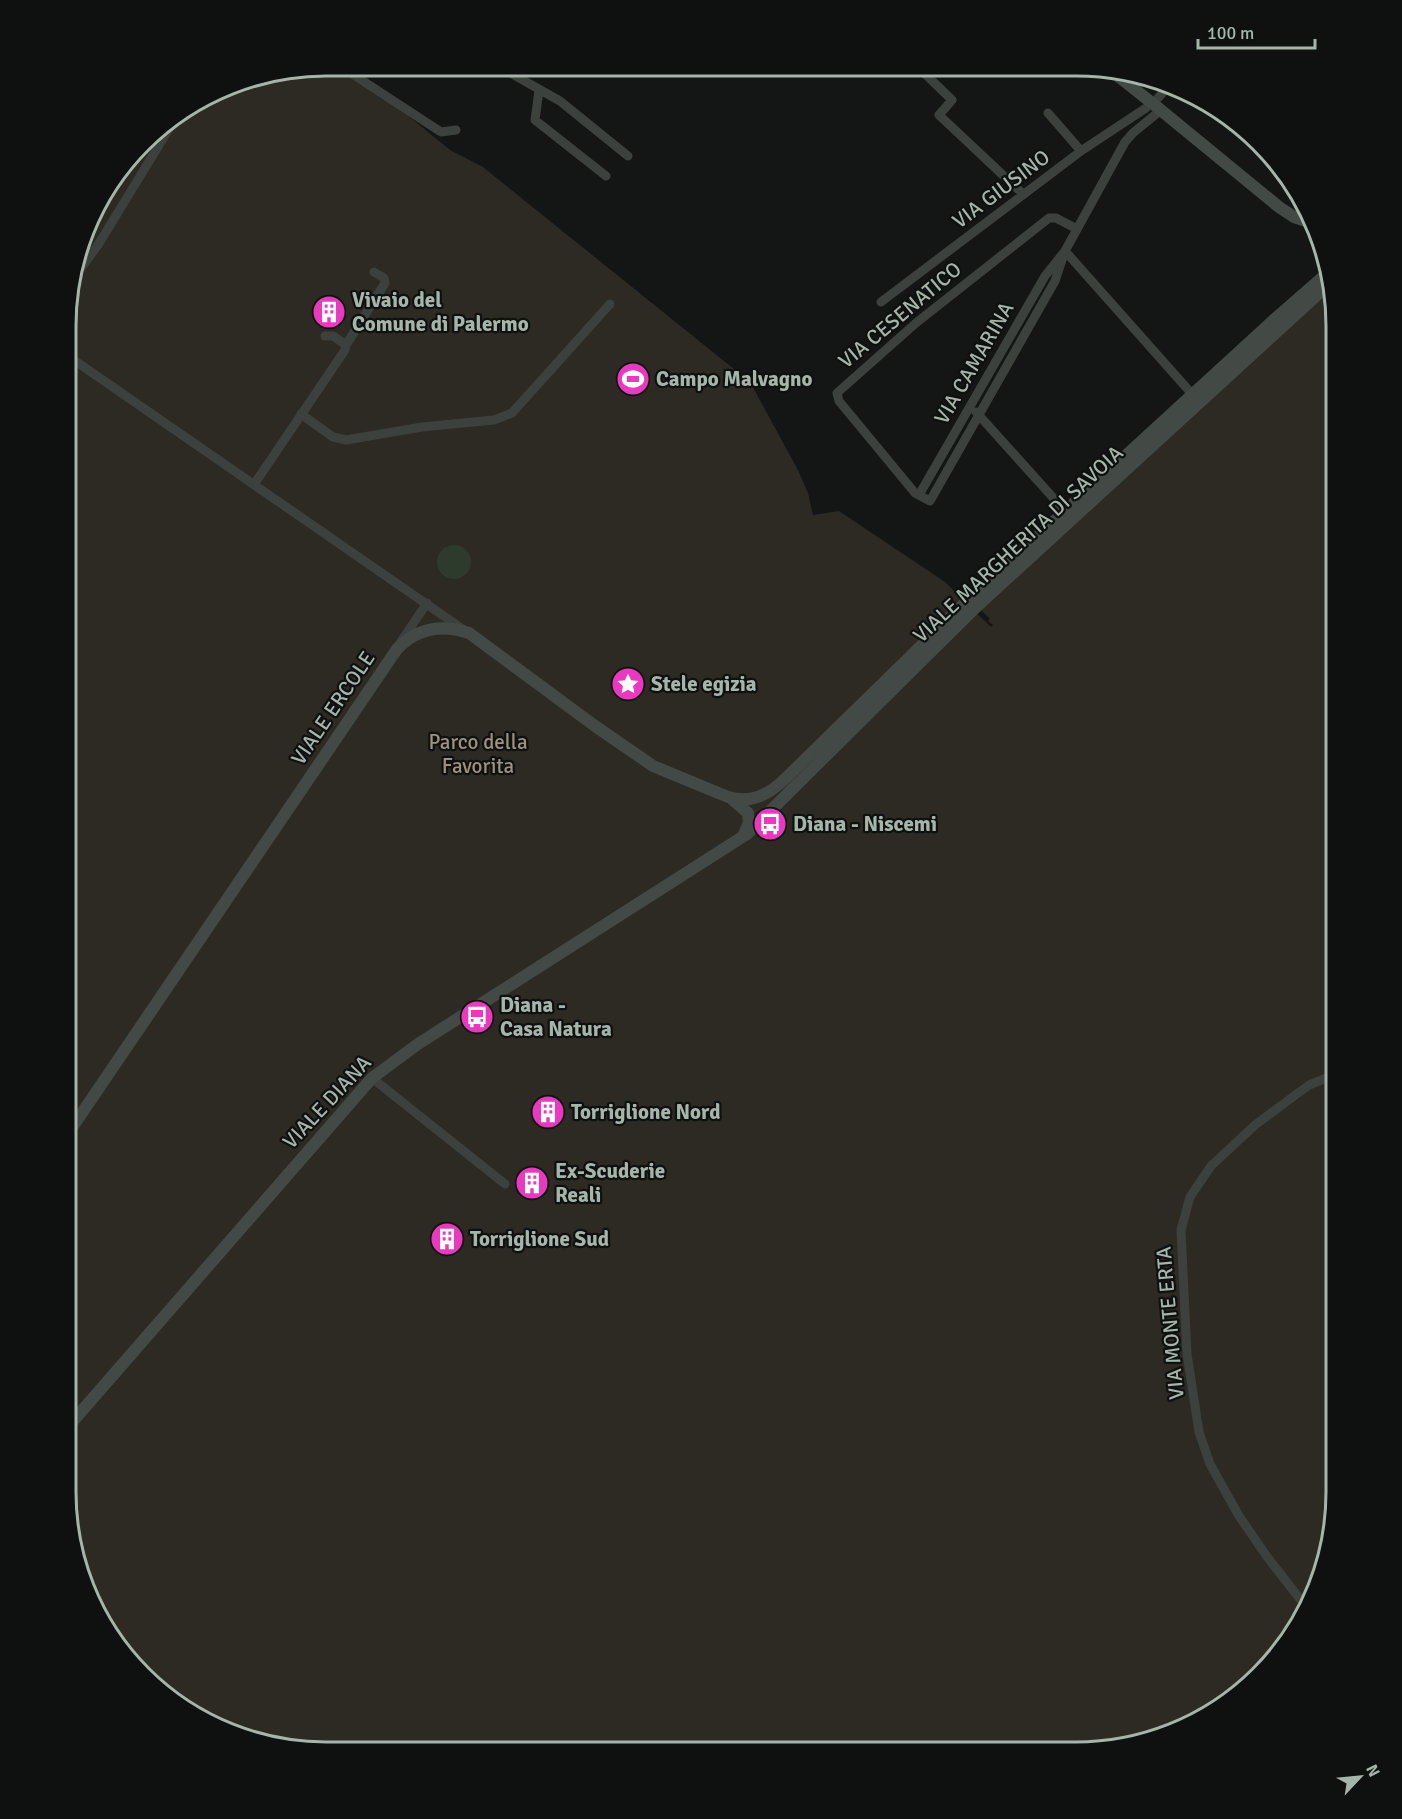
<svg xmlns="http://www.w3.org/2000/svg" width="1402" height="1819" font-family="Signika,sans-serif">
	<rect width="100%" height="100%" fill="#141515"/>
	<path fill="#2d2a24" d="M326,66H332L406,114L450,150L483,167L750,382L798,470L808,493L813,515L839,511L945,582L991,627L993,625L988,621L990,619L981,610L1328,293L1336,326L1335,1510L1322,1576L1292,1637L1248,1688L1191,1726L1076,1753L293,1751L181,1709L131,1665L93,1608L66,1493L68,292L101,196L155,130L242,80Z"/>
	<path fill="#2d3b2d" d="M437 562a17 17 0 1 1 34 0a17 17 0 1 1-34 0Z"/>
	<g fill="none" stroke-linecap="round" stroke-linejoin="round">
		<path stroke="#3c413e" stroke-width="9" d="M340,66L441,132L456,130
			M498,66L560,101L628,156
			M919,68L952,100L939,115L1023,194
			M539,90L535,120L606,176
			M1158,98L1165,90
			M1048,113L1081,151
			M1065,251L1055,281L930,501L915,493L839,401L837,393L916,323L1049,218H1056L1077,229
			M1065,251L1192,394
			M73,279L98,245L175,119
			M881,302L1081,151L1146,108
			M346,345L385,283L384,278L374,272
			M68,356L464,630
			M976,412L1066,512
			M301,414L333,437L346,440L422,427L494,420L512,413L610,304
			M255,483L345,350L346,345L333,336H325
			M919,495L1045,276L1065,251L1125,142L1133,133L1161,110
			M400,643L427,603
			M372,1078L505,1184
			M1307,1608L1268,1558L1239,1516L1210,1464L1199,1432L1187,1354L1181,1230L1190,1197L1211,1166L1255,1125L1309,1085L1336,1074"/>
		<path stroke="#434a45" stroke-width="12" d="M1157,107L1279,207L1294,217L1312,223
			M733,800L748,813L749,823L744,834
			M67,1135L397,649C417,628 442,624 469,633L595,726L653,766L728,797C751,804 768,795 785,779L966,602L1276,318L1324,276
			M66,1429L372,1078L418,1044L747,834L974,609L1327,286"/>
		<path stroke="#434a45" stroke-width="12" d="M1108,68L1157,107"/>
	</g>
	<defs>
		<symbol id="building-disc" viewBox="-11 -11 22 22"><circle r="9.5" fill="#e839bf" stroke="#0f1010"/><path d="M-4-6H4V6H1V3H-1V6H-4ZM-2.5-4.3h1.7v1.8h-1.7ZM.8-4.3h1.7v1.8H.8ZM-2.5-1h1.7V.8h-1.7ZM.8-1h1.7V.8H.8Z" fill="#fff"/></symbol>
		<symbol id="stadium-disc" viewBox="-11 -11 22 22"><circle r="9.5" fill="#e839bf" stroke="#0f1010"/><path d="M0-5a6.5 5 0 1 0 0 10a6.5 5 0 1 0 0-10ZM-3.5-1.8h7v3.6h-7Z" fill="#fff"/></symbol>
		<symbol id="sight-disc" viewBox="-11 -11 22 22"><circle r="9.5" fill="#e839bf" stroke="#0f1010"/><path d="M0-6L1.8-2.2L6-1.7L2.9 1.2L3.7 5.4L0 3.3L-3.7 5.4L-2.9 1.2L-6-1.7L-1.8-2.2Z" fill="#fff"/></symbol>
		<symbol id="bus-disc" viewBox="-11 -11 22 22"><circle r="9.5" fill="#e839bf" stroke="#0f1010"/><path d="M-5-6H5V4H4V6H2V4H-2V6H-4V4H-5ZM-3.5-4V0h7V-4ZM-3.5 1.2v1.5H-2V1.2ZM2 1.2v1.5H3.5V1.2Z" fill="#fff"/></symbol>
	</defs>
	<g fill-rule="evenodd">
		<use href="#building-disc" x="310" y="293" width="38" height="38"/>
		<use href="#stadium-disc" x="614" y="360" width="38" height="38"/>
		<use href="#sight-disc" x="609" y="665" width="38" height="38"/>
		<use href="#bus-disc" x="751" y="805" width="38" height="38"/>
		<use href="#bus-disc" x="458" y="998" width="38" height="38"/>
		<use href="#building-disc" x="529" y="1093" width="38" height="38"/>
		<use href="#building-disc" x="513" y="1164" width="38" height="38"/>
		<use href="#building-disc" x="428" y="1220" width="38" height="38"/>
	</g>
	<g text-anchor="middle" dominant-baseline="central" stroke-width="4.5" stroke-linejoin="round" paint-order="stroke">
		<g font-size="21" fill="#a6b5aa" stroke="#0f1010">
			<text transform="translate(1001 189) rotate(-37)">VIA GIUSINO</text>
			<text transform="translate(900 315) rotate(-40)">VIA CESENATICO</text>
			<text transform="translate(974 363) rotate(-60)">VIA CAMARINA</text>
			<text transform="translate(1018 544) rotate(-43)">VIALE MARGHERITA DI SAVOIA</text>
			<text transform="translate(333 708) rotate(-56)">VIALE ERCOLE</text>
			<text transform="translate(327 1102) rotate(-47)">VIALE DIANA</text>
			<text transform="translate(1170 1323) rotate(-95)">VIA MONTE ERTA</text>
		</g>
		<g font-size="21" font-weight="bold" fill="#a6b5aa" stroke="#0f1010" text-anchor="start">
			<text x="352" y="300">Vivaio del<tspan x="352" dy="24">Comune di Palermo</tspan></text>
			<text x="656" y="379">Campo Malvagno</text>
			<text x="651" y="684">Stele egizia</text>
			<text x="793" y="824">Diana - Niscemi</text>
			<text x="500" y="1005">Diana -<tspan x="500" dy="24">Casa Natura</tspan></text>
			<text x="571" y="1112">Torriglione Nord</text>
			<text x="555" y="1171">Ex-Scuderie<tspan x="555" dy="24">Reali</tspan></text>
			<text x="470" y="1239">Torriglione Sud</text>
		</g>
		<g font-size="21" fill="#9f937e" stroke="#0f1010">
			<text x="478" y="742">Parco della<tspan x="478" dy="24">Favorita</tspan></text>
		</g>
	</g>
	<path d="M0 0H1402V1819H0ZM326 76H1076A250 250 0 0 1 1326 326V1492A250 250 0 0 1 1076 1742H326A250 250 0 0 1 76 1492V326A250 250 0 0 1 326 76Z" fill="#0f1010" fill-rule="evenodd"/>
	<path fill="none" stroke="#a6b5aa" stroke-width="3" d="M326 76H1076A250 250 0 0 1 1326 326V1492A250 250 0 0 1 1076 1742H326A250 250 0 0 1 76 1492V326A250 250 0 0 1 326 76Z"/>
	<g transform="translate(1360 1777) rotate(64)" stroke="#0f1010" stroke-width="4.5" paint-order="stroke">
	<path d="M0-4.5L10 22L0 15L-10 22Z" fill="#a6b5aa"/>
	<text y="-9" font-size="16" font-weight="bold" text-anchor="middle" fill="#a6b5aa">N</text>
	</g>
	<path d="M1198 39v9h117v-9" fill="none" stroke="#a6b5aa" stroke-width="3"/>
	<text x="1207" y="39" font-size="18" fill="#a6b5aa" stroke="#0f1010" stroke-width="4.5" paint-order="stroke">100 m</text>
</svg>
